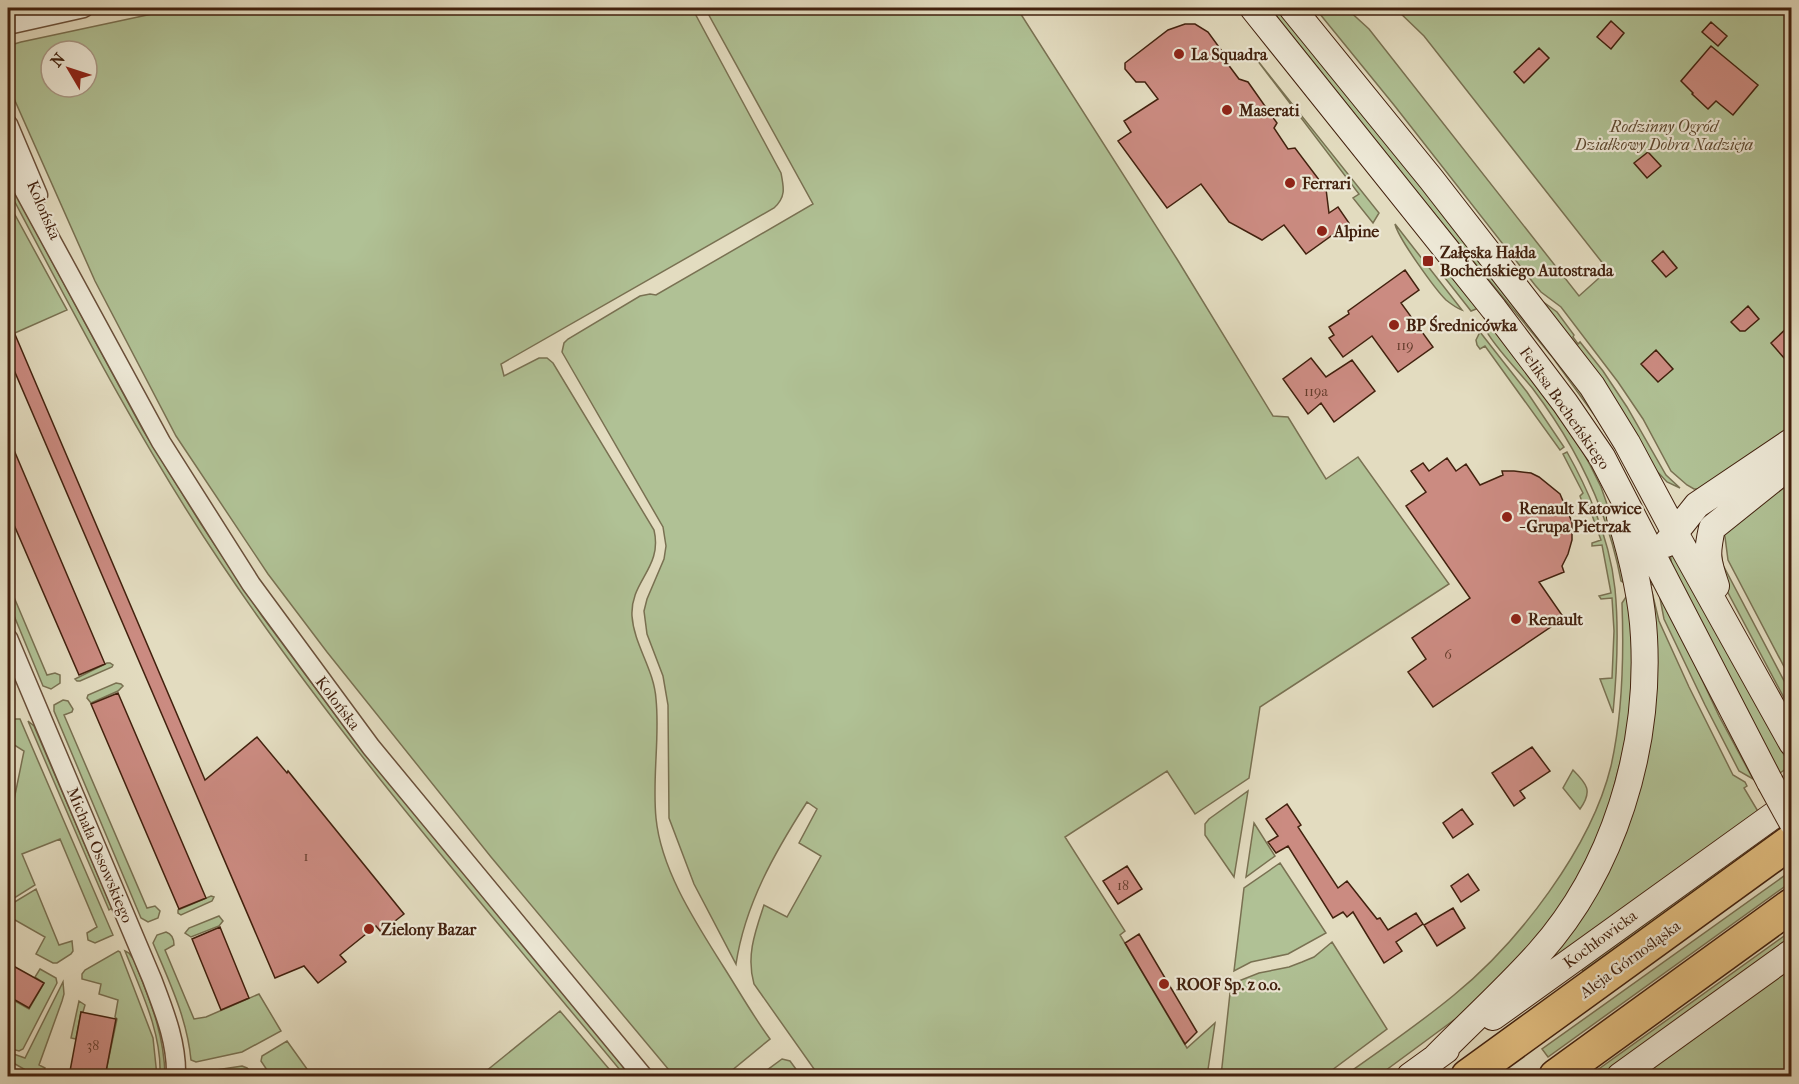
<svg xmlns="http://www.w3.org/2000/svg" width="1799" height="1084" font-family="'IM FELL French Canon',serif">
	<rect width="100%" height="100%" fill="#e3dcc0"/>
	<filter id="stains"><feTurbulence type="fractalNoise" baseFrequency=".00333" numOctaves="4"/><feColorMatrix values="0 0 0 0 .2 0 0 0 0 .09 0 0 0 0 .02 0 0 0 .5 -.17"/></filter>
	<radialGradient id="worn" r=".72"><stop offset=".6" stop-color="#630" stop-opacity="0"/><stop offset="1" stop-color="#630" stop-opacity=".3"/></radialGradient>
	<path fill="#b0c195" stroke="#797152" stroke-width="1.5" fill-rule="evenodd" d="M180,8H692L781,173C784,188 786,197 774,208L501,364L504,376L539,358H547L553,363L654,530C663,568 630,581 632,616C634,645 654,669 656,699C660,738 652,778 656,818C661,870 696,923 723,966C739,991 753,1016 770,1039L725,1076H674L491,857L327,652L268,574L176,436L95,281L8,85V49L11,45L21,42ZM51,51H87V87H51Z
		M705,8H1017L1177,259L1273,416L1288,417L1326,479L1358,457L1449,584L1260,707L1249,778L1195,814L1167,771L1065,837L1125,931L1120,935L1187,1048L1215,1023L1207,1076H819L754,984C746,956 755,932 764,905L787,917L821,856L799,843L817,809L807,802C775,852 745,904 736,964L694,884L669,818L668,705L663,676L647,634L644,611L647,599L664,559L666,546L663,527L562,352L564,343L568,339L640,296L650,294L656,295L813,204Z
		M1265,8H1280L1366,113L1597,412L1650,512L1614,446L1595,416L1553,358Z
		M1315,8H1346L1369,29L1579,296L1608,270L1424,36L1395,8H1791V428L1702,489H1694L1687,485L1671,471L1643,419L1618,382L1561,307L1541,292L1535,285L1394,105Z
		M1254,56L1379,213L1373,223L1353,198L1359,194Z
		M8,180L143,430L201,524L262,616L354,740L632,1076H625C487,909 342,744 221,563C141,444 75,316 8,189Z
		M8,202L67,310L8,336Z
		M1395,224L1462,310C1456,308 1451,304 1446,300C1435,289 1398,238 1395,224Z
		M1450,275L1477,308L1476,309L1471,311L1445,278Z
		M1531,293L1557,312L1574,335L1573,337L1578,344L1580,342L1603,371L1627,407L1666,475L1680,488L1667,482L1653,467Z
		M1485,328L1494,330L1574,435L1591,467L1601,487L1615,527L1626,584L1621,581C1608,511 1576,446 1533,389C1521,374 1490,342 1485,328Z
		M1480,332L1527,392L1564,447L1560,450L1485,346L1480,349L1477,345L1476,340Z
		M1567,452C1590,493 1610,541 1615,589C1619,630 1617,672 1613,713L1600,679L1612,678L1614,631L1612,598L1601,599L1599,596L1611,593L1602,545L1592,546V543L1601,540L1588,504L1583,505L1580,496L1583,493L1563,454Z
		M1791,479V680L1728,560L1725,537L1723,532Z
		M1720,545L1723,565L1791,694V711L1717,572Z
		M1675,550L1790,766L1780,773L1677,580L1672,566L1670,554Z
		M1645,558L1719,716L1753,779L1739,771L1705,705L1664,619L1659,593L1654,585L1649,584Z
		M8,583L47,675L55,673L60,675V683L51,689L43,686L8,601Z
		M1650,591L1652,592L1659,621L1689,687L1733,775L1745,782L1747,786L1744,788L1759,813L1539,972L1613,850Z
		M1632,596L1635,704L1602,834L1545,933L1458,1017L1378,1076H1344C1381,1050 1419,1024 1454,995C1519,942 1591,848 1611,766C1623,713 1624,657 1622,603L1626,597Z
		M107,663H110L113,665L112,667L80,681H77L75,679Z
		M116,683L121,684L123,686L118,691L91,703L87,698L88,695Z
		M63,700L68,701L73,709L72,712L64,715L147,908L155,906L160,911L158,918L148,922L141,918L54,711V705Z
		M8,719H20L113,935L95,943L88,940L87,933L97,927L60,839L22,854L35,885L8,902V829L24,751L8,741Z
		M28,721L34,726L112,908L109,910Z
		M1573,770C1587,784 1593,791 1580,809L1563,788Z
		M1248,791L1234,877L1205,835V824L1209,819Z
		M1254,823L1275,856L1246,877Z
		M1769,830L1773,835L1583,971L1580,966Z
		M1280,863L1326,933L1288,954L1251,962L1234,971L1244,888Z
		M1791,871V882L1548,1057L1542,1049Z
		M36,889L59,945L72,941L73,951L71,954L57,963H53L36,954L45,937L8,916V906Z
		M211,896L214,897L212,901L181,915L178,913V910Z
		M219,916L223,921L219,926L191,937L185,933L189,928Z
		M1791,931V939L1600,1076H1589Z
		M166,932C172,934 174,938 174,945L165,950L194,1019L206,1017L259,994L281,1031L242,1052L196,1062L191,1060C187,1018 169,981 153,943L157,935Z
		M1332,942L1387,1029L1324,1076H1221L1231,984L1259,973L1289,967L1302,962L1314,957Z
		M118,951L120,952L153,1038L157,1076H105L117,1019L115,1017L118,1000L99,994L101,984L82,979V974L85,970Z
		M125,951L129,953L134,960C150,1001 164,1032 165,1076H160C162,1033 141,991 125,951Z
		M1791,963V1076H1637Z
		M40,969L56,978L57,983L23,1049L19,1051L8,1048V997L29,1009L44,983L35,977Z
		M63,982L64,994L62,1001L39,1065L45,1068L43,1076H20L24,1069L8,1060V1052L25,1058Z
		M79,1001L85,1005L83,1012H81L76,1039L71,1038Z
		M560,1011L615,1076H480Z
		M287,1041L312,1076H271L261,1061L262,1056Z
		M782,1059L790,1061L801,1076H759Z
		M242,1066L247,1068L255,1076H195L203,1072Z"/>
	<path fill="#cb8b81" stroke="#42210e" stroke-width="1.5" d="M1611,21L1624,33L1611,49L1597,37Z
		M1711,22L1727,36L1718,46L1702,32Z
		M1185,24H1195L1208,32L1227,58V63L1239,79L1248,82L1277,123L1274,128L1288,149L1295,148L1326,189L1329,213L1338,207L1349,223L1306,254L1284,225L1262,240L1229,222L1201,184L1167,208L1118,141L1131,132L1124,121L1158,99L1145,82H1136L1125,69V63L1168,30Z
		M1711,46L1758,85L1733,115L1716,101L1708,109L1692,94L1693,93L1681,81Z
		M1539,48L1549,58L1524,83L1514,72Z
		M1648,152L1661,166L1647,178L1634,163Z
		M1663,251L1677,268L1666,277L1652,261Z
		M1405,270L1419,290L1401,303L1433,347L1398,372L1372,336L1343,357L1329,338L1334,335L1329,327L1349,314L1348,311Z
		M1748,306L1759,319L1745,331H1740L1731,322Z
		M8,318L205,780L257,737L287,773L288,771L404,914L381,932L376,926L340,955L346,962L318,983L304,966L275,978L8,356Z
		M1791,324V366L1771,343Z
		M1656,350L1673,369L1658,382L1641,364Z
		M1311,358L1326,377L1352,360L1375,391L1334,422L1321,403L1308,414L1283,379Z
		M8,436L105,664L79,675L8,511Z
		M1447,458L1456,471L1466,464L1480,485L1503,475L1502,471H1514L1531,473L1539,477L1560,494L1572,522V540L1568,554L1562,566L1564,572L1539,582L1564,618L1433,707L1408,672L1426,659L1412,638L1470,598L1406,506L1426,492L1411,471L1423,463L1429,471Z
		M118,693L206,898L179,909L91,704Z
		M1532,747L1550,771L1520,791L1525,798L1514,806L1492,773Z
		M1287,804L1301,825L1298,827L1338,888L1347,881L1377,919L1380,918L1388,930L1416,913L1423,924L1396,942L1402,951L1384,963L1353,912L1347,917L1343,912L1333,918L1288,846L1276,853L1268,842L1278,836L1266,819Z
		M1462,809L1473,824L1453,838L1443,823Z
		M1127,866L1142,889L1118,904L1103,881Z
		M1468,874L1479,890L1461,902L1451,886Z
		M1453,908L1465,928L1437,946L1424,925Z
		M220,927L249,998L221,1010L192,939Z
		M1139,934L1197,1032L1185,1044L1125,943Z
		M8,963L44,983L29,1008L8,996Z
		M81,1012L116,1019L105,1077H95L70,1071Z"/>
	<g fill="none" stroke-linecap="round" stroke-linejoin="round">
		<defs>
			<path id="street" d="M8,25L84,8
				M8,124L38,195
				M8,161L161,442L251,584L371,747L643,1076
				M8,638L152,979C164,1011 177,1042 176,1076"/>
			<path id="secondary" d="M1253,8L1494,309L1565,403L1602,457L1770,782
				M1292,8L1431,179L1592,386L1627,443L1680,542L1792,743
				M1666,544L1697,505L1792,441
				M1716,586C1707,560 1706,555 1712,528L1792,464
				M1493,1017L1792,802
				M1433,1060C1468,1024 1506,990 1539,953C1614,869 1650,749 1644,637C1642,596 1632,556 1620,517
				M1410,1076L1446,1050
				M1620,1076L1792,952"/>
			<path id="highway" d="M1468,1076L1792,841
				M1556,1076L1792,905"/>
		</defs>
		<use href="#street" stroke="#6a503a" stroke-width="21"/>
		<use href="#secondary" stroke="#42210e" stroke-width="28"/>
		<use href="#highway" stroke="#42210e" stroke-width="36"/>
		<use href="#street" stroke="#ede8d6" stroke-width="18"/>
		<use href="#secondary" stroke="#ede8d6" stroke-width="26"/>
		<use href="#highway" stroke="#e2be80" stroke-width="33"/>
		<defs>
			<path id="secondary-bridge" d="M1770,782L1792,822"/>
		</defs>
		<use href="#secondary-bridge" stroke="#42210e" stroke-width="28" stroke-linecap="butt"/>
		<use href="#secondary-bridge" stroke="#ede8d6" stroke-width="26"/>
	</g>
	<g fill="#8f2418" stroke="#ede8d6" stroke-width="2">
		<circle cx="1179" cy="54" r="6"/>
		<circle cx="1227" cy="110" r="6"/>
		<circle cx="1290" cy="183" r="6"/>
		<circle cx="1322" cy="231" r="6"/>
		<rect x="1422" y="255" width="12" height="12" rx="3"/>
		<circle cx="1394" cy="325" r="6"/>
		<circle cx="1507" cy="517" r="6"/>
		<circle cx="1516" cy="619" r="6"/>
		<circle cx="369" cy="929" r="6"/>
		<circle cx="1164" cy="984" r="6"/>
	</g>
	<g text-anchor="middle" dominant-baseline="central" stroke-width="4.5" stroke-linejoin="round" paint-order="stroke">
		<g font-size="14" fill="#643c2b">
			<text x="1405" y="345">119</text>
			<text x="1316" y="391">119a</text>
			<text x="1448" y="654">6</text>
			<text x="306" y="856">1</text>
			<text x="1123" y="885">18</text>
			<text x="93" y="1045">38</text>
		</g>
		<g font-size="16" font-weight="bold" fill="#42210e" stroke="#ede8d6" text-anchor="start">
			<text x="1191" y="54">La Squadra</text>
			<text x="1239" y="110">Maserati</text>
			<text x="1302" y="183">Ferrari</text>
			<text x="1334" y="231">Alpine</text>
			<text x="1440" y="252">Załęska Hałda<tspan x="1440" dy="18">Bocheńskiego Autostrada</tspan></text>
			<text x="1406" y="325">BP Średnicówka</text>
			<text x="1519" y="508">Renault Katowice<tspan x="1519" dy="18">- Grupa Pietrzak</tspan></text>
			<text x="1528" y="619">Renault</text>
			<text x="381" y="929">Zielony Bazar</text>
			<text x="1176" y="984">ROOF Sp. z o.o.</text>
		</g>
		<g font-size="16" font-style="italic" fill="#5e4930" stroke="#ede8d6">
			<text x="1664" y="126">Rodzinny Ogród<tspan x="1664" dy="18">Działkowy Dobra Nadzieja</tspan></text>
		</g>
		<g font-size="16" fill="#42210e" stroke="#ede8d6">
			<text transform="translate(44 210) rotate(67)">Kolońska</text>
			<text transform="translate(1565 408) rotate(55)">Feliksa Bocheńskiego</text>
			<text transform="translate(338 703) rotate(53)">Kolońska</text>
			<text transform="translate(100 855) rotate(67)">Michała Ossowskiego</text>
			<text transform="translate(1600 939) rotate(-36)">Kochłowicka</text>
			<text transform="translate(1630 959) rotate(-36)">Aleja Górnośląska</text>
		</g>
	</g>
	<rect width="1799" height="1084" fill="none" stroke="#e3dcc0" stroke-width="30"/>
	<rect x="9" y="9" width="1781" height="1066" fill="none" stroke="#42210e" stroke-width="3"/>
	<rect x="15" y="15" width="1769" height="1054" fill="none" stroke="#42210e" stroke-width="1.5"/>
	<g transform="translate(69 69) rotate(309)"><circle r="28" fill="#ede8d6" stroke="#a99886" stroke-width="1.5"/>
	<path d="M0-4.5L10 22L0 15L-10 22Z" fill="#8f2418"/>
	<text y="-9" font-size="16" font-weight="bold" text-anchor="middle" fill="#42210e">N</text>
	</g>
	<rect width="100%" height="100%" filter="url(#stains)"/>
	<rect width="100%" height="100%" fill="url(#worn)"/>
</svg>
